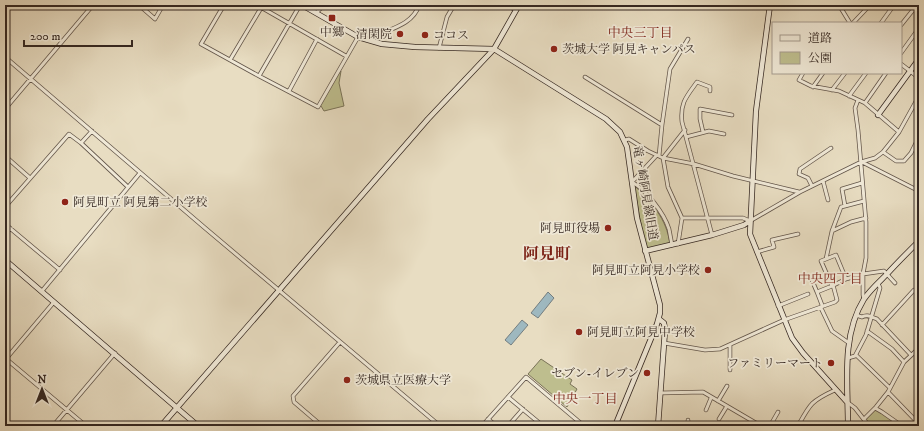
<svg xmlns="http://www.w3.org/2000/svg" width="924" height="431" font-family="'IM FELL DW Pica','Noto Serif JP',serif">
	<rect width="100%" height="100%" fill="#e8ddc2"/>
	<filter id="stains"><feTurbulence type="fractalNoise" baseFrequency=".005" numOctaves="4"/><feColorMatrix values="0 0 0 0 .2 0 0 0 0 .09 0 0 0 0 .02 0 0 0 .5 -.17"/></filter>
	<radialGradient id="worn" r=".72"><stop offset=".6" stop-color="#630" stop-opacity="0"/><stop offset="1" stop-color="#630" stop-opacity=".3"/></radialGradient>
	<path fill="#bebe8e" stroke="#7a7358" d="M339,70L341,71L339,83L344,106L324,111L321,106L319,107Z
		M634,185C652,204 666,217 670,244L646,249L639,214Z
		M541,359L572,380L570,384L577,389L567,407L528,374Z
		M875,408L902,426H869L864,419Z"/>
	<path fill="#9eb8bf" stroke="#747e80" d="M548,292L554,298L538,318L531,313Z
		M522,320L528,325L511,345L505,340Z"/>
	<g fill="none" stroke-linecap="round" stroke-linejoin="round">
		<defs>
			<path id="street" d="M139,5L155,19L163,5
				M224,5L201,44L259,76L318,107L358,37
				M257,5L346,56
				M505,5L516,10
				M839,5L850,23
				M316,13L324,5
				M853,23L870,5
				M881,23L894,5
				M901,25L917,5
				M369,40L373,37C389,29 413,25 419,5
				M439,48L447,17L454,5
				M901,53L919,28
				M5,57L205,228L440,426
				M230,60L261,8
				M901,64L919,78
				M259,76L300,5
				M585,77L662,125
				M813,87L823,73
				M832,90L845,73
				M289,91L317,39
				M710,91V87L697,82C686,97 680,103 682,122L712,235
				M849,96L866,73
				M858,100L855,108L858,130L866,222V258L863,274V295L864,299
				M865,103L886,73
				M5,109L93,5
				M703,132L700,119V109L732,115
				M899,132L919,96
				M686,137L709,131L724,134
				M625,140L629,139L648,151L663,158L694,164L733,176L799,192
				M81,143L92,131
				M883,152L896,161H904L911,153L919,137
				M657,155L632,182C646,190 664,213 669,229C670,234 671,240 672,245
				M5,156L30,178
				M659,156L662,125L670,69L688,39
				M862,162L915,189L919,190
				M823,181L828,200
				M862,183L842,189L845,206L864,201
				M812,186L808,178L799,174L800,169L831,148
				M845,206L841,207L832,231L851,222L866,218
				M5,207L69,134L81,143L128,187
				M682,218H743L750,221L800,192L861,162L875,158L883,152L899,132L865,103L839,91L811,86L799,80L803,73
				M5,224L60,270
				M832,231L826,259L836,255L846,279L863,274L884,271L895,283
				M5,234L10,228
				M678,244L682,218L668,187L663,158L685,130
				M757,252L774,247L772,240L798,234
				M826,259L821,261L832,286L846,279
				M811,278L817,292L832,286
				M42,291L140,173
				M817,292L822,305L821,308L832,331L849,343
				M778,306L808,294
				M856,315L862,317C867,314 871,317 877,319L911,355
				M882,325L914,290L919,293
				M867,331L892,349L904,362
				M664,343L705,350L720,349L784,320L835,302L837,300L833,285
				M856,355L890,388
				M5,358L86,426
				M848,358L855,356L866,335L880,288L878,283
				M5,360L54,302
				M730,370V345
				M888,392L919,424
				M660,393L703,392L761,426
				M508,397L543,426
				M718,401L727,386
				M847,402L855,408L869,426
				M875,408L882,412L902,426
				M706,410L711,398
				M488,419L496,426
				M719,419L727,406
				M864,419L876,407L888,392L904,362L919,348
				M688,420V426
				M53,426L115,353
				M322,426L294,402L293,396L340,342
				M482,426L526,377L584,426
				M508,426L523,409
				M770,426L778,412
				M798,426C810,404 811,401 835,390"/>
			<path id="secondary" d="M302,5L358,37L382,44L415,47L494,49L606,119L620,132L627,147L637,218L660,305V313L657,324L615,426
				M770,5L756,111L750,234L792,338L803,353L847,402
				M878,115L919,59
				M645,251L712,235L744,225L750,221
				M5,260L198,426
				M161,426L428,119L494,49L519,5
				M658,426L665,330L664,323L659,319
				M848,426C848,384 841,336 864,299C870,290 879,282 887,274C897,263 908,252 919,241"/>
		</defs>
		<use href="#street" stroke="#62554a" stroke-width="4.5"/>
		<use href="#secondary" stroke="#352822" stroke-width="6"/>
		<use href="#street" stroke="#f0e9d7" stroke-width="3"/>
		<use href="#secondary" stroke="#f0e9d7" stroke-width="4.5"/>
	</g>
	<g fill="#8f2418" stroke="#f0e9d7" stroke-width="1.5">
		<rect x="328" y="14" width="8" height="8" rx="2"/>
		<circle cx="400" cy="34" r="4"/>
		<circle cx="425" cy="35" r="4"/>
		<circle cx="554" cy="49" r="4"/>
		<circle cx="65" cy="202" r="4"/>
		<circle cx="608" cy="228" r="4"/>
		<circle cx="708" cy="270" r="4"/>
		<circle cx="579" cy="332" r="4"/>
		<circle cx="831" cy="363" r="4"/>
		<circle cx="647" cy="373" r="4"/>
		<circle cx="347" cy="380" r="4"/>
	</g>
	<g text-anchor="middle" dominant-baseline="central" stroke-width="3.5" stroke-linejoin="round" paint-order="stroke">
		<g font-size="12" fill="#352822" stroke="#f0e9d7" text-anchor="end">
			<text x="332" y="32" text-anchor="middle">中郷</text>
			<text x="392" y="34">清閑院</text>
			<text x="433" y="35" text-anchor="start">ココス</text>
			<text x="562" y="49" text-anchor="start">茨城大学 阿見キャンパス</text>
			<text x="73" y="202" text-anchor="start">阿見町立 阿見第二小学校</text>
			<text x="600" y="228">阿見町役場</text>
			<text x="700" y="270">阿見町立阿見小学校</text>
			<text x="587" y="332" text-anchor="start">阿見町立阿見中学校</text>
			<text x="823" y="363">ファミリーマート</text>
			<text x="639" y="373">セブン-イレブン</text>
			<text x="355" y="380" text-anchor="start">茨城県立医療大学</text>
		</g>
		<g font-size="12" fill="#352822" stroke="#f0e9d7">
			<text transform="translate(645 193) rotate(80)">竜ヶ崎阿見線旧道</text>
		</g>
		<g font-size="13" fill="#7a1f14" stroke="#f0e9d7">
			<text x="640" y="33">中央三丁目</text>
			<text x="830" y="279">中央四丁目</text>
			<text x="585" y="399">中央一丁目</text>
		</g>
		<g font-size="16" font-weight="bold" fill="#7a1f14" stroke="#f0e9d7">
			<text x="547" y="254">阿見町</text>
		</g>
	</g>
	<rect width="924" height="431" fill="none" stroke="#e8ddc2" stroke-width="20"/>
	<rect x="6" y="6" width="912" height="419" fill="none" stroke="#352822" stroke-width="2"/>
	<rect x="10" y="10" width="904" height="411" fill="none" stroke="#352822"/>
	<rect x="772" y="22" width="130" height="52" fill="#f0e9d7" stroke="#a59c8f"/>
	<rect x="780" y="35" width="20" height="6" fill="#f0e9d7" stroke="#a59c8f"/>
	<text x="808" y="42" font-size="12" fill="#352822">道路</text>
	<rect x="780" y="52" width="20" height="12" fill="#bebe8e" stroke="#a59c8f"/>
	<text x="808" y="62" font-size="12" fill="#352822">公園</text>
	<g transform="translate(42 389)" stroke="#f0e9d7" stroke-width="3" paint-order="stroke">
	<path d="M0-3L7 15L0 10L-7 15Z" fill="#352822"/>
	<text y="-6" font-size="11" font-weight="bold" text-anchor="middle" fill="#352822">N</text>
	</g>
	<path d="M24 40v6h108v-6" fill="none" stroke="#352822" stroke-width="2"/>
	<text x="30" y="40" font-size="12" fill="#352822" stroke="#f0e9d7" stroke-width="3" paint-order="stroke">200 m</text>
	<rect width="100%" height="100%" filter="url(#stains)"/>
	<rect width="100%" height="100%" fill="url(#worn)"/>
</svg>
